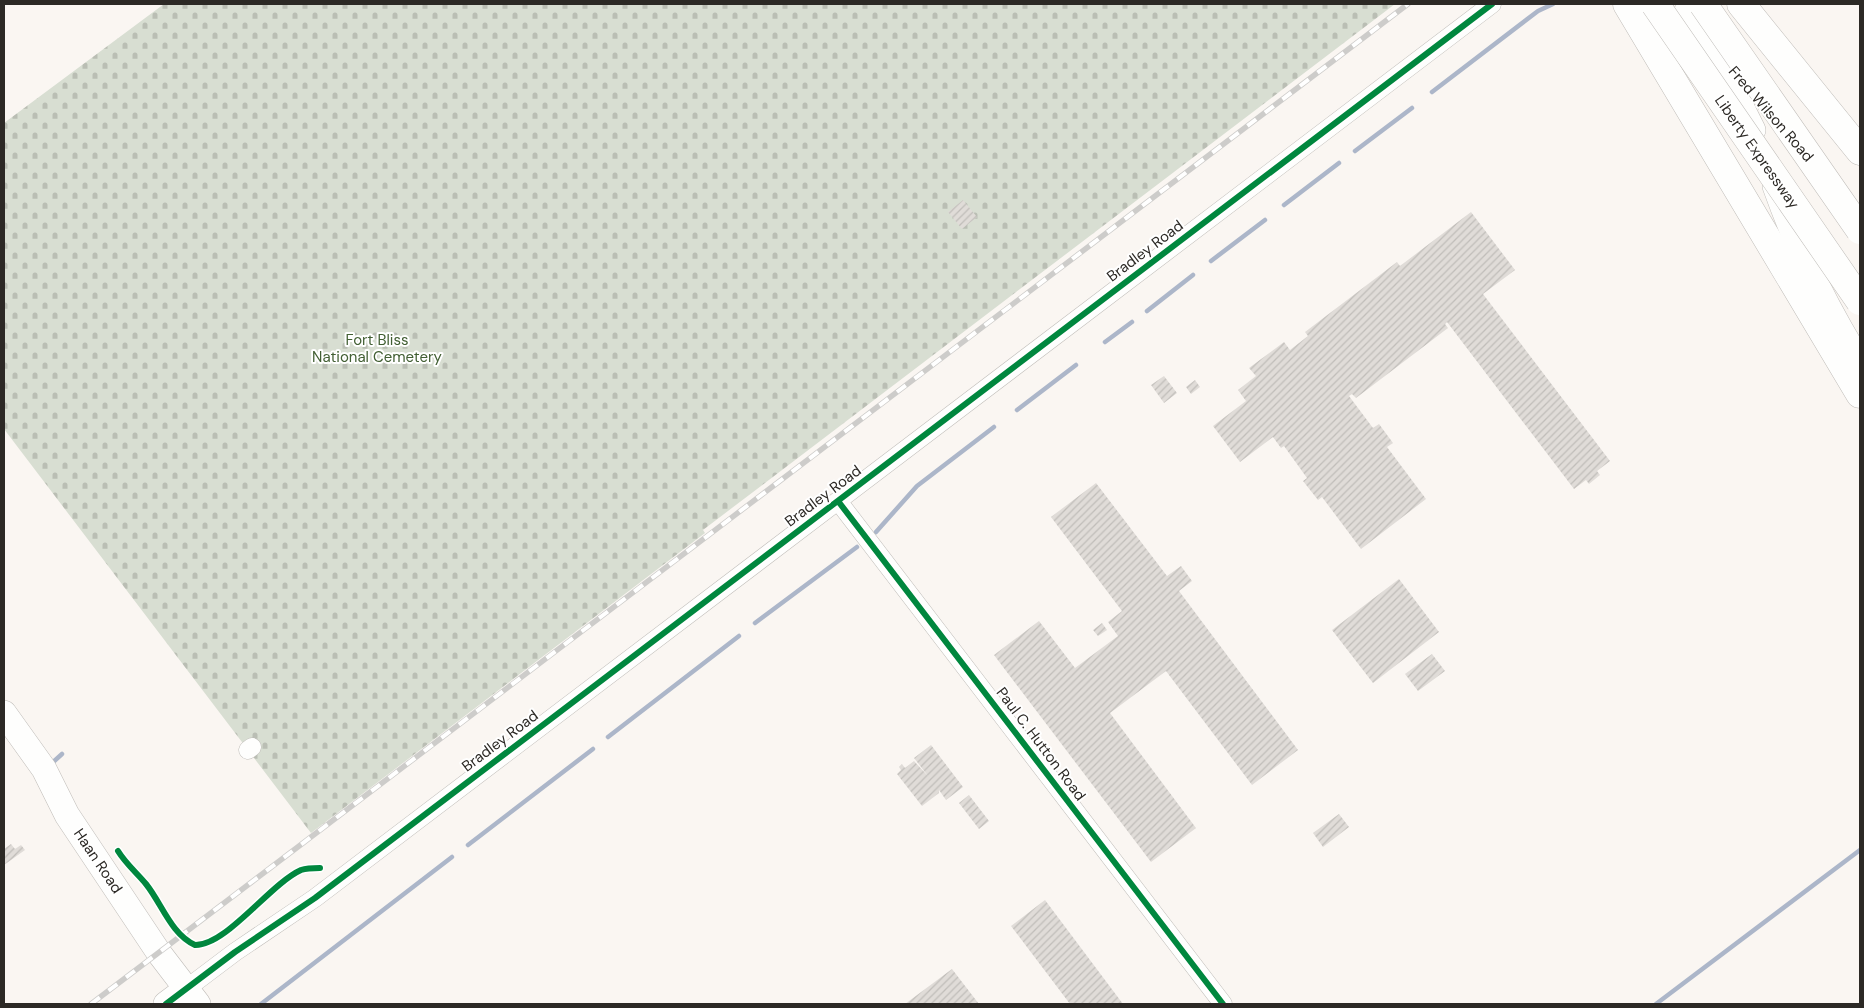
<svg xmlns="http://www.w3.org/2000/svg" width="1864" height="1008" font-family="'DM Sans',sans-serif">
	<defs>
		<pattern id="cemetery-stones" width="16" height="16" patternUnits="userSpaceOnUse" patternTransform="scale(1.25)"><rect width="16" height="16" fill="#d8ded2"/><path d="M2 7V4a2 2 0 0 1 4 0v3zM10 15v-3a2 2 0 0 1 4 0v3z" fill="#babeb4"/></pattern>
		<pattern id="building-hatch" width="6" height="6" patternUnits="userSpaceOnUse" patternTransform="scale(1.25)"><rect width="6" height="6" fill="#e0dcd8"/><path d="M-1 1l2-2M0 6l6-6M5 7l2-2" fill="none" stroke="#c0bdb9"/></pattern>
	</defs>
	<rect width="100%" height="100%" fill="#faf6f2"/>
	<path fill="url(#cemetery-stones)" d="M164,4H1395L703,530L705,533L311,833L4,429V123Z"/>
	<g fill="none" stroke-linecap="round" stroke-linejoin="round">
		<path stroke="#acb6c9" stroke-width="4.5" d="M1432,92L1538,11L1553,4
			M1355,151L1412,108
			M1284,205L1339,163
			M1211,261L1265,220
			M1147,311L1193,275
			M1105,342L1132,322
			M1017,410L1076,365
			M876,532L917,486L994,427
			M755,623L857,547
			M608,737L739,636
			M51,764L62,754
			M468,845L593,749
			M261,1004L452,857
			M1656,1004L1860,850"/>
	</g>
	<path fill="url(#building-hatch)" d="M963,200L977,217L962,229L948,212Z
		M1471,212L1515,270L1483,294L1610,461L1597,471L1600,475L1589,484L1586,480L1574,489L1447,322L1445,324L1448,328L1356,398L1352,394L1349,396L1373,428L1379,424L1393,443L1387,447L1426,499L1361,549L1322,497L1318,500L1303,481L1307,478L1284,446L1281,448L1273,437L1240,462L1213,426L1246,401L1238,390L1256,376L1249,368L1284,342L1290,350L1308,336L1305,332L1397,262L1400,266Z
		M1164,376L1177,393L1164,403L1151,385Z
		M1195,380L1200,387L1191,394L1186,387Z
		M1096,483L1167,576L1181,566L1192,581L1179,591L1298,750L1252,785L1166,671L1110,713L1196,828L1151,862L994,655L1039,621L1075,668L1118,636L1108,622L1122,611L1051,517Z
		M1399,579L1439,632L1373,683L1332,630Z
		M1102,623L1107,630L1098,636L1093,630Z
		M1432,654L1445,671L1418,691L1405,674Z
		M931,745L963,787L946,800L939,790V793L922,806L897,774L901,770L899,767L902,764L905,768L914,761L928,776L914,758Z
		M969,795L989,821L979,829L959,803Z
		M1339,814L1349,827L1323,847L1313,833Z
		M11,844L15,849L21,845L25,850L4,865V849Z
		M1045,900L1123,1004H1070L1011,926Z
		M952,969L979,1004H905L948,972Z"/>
	<g fill="none" stroke-linecap="round" stroke-linejoin="round">
		<defs>
			<path id="street" d="M838,501L1223,1004
				M248,750L252,747
				M186,989L235,952L315,898L1492,4"/>
			<path id="secondary" d="M1686,13L1732,88L1753,130
				M1775,186C1797,248 1825,306 1860,362
				M4,713L44,769L67,815L159,953L198,1004
				M166,1004L186,989"/>
			<path id="highway" d="M1627,4L1860,394
				M1741,4L1860,151"/>
		</defs>
		<use href="#street" stroke="#bfbcb8" stroke-width="19"/>
		<use href="#secondary" stroke="#bfbcb8" stroke-width="26"/>
		<use href="#highway" stroke="#bfbcb8" stroke-width="29"/>
		<use href="#street" stroke="#fefefd" stroke-width="18"/>
		<use href="#secondary" stroke="#fefefd" stroke-width="25"/>
		<use href="#highway" stroke="#fefefd" stroke-width="28"/>
		<defs>
			<path id="rail" d="M91,1004L1408,4"/>
		</defs>
		<use href="#rail" stroke="#cdccca" stroke-width="5.5"/>
		<use href="#rail" stroke="#fff" stroke-width="4" stroke-dasharray="11" stroke-linecap="butt"/>
		<defs>
			<path id="highway-bridge" d="M1655,4L1860,301
				M1703,4L1860,230"/>
		</defs>
		<use href="#highway-bridge" stroke="#bfbcb8" stroke-width="29" stroke-linecap="butt"/>
		<use href="#highway-bridge" stroke="#fefefd" stroke-width="28"/>
		<defs>
			<path id="cycleway" d="M838,501L1223,1004
				M118,851C126,864 137,873 146,884C162,904 171,934 195,945C226,946 270,884 301,870C307,868 314,868 320,868
				M166,1004L235,952L315,898L1492,4"/>
		</defs>
		<use href="#cycleway" stroke="#fff" stroke-width="9"/>
		<use href="#cycleway" stroke="#00873e" stroke-width="6"/>
	</g>
	<g text-anchor="middle" dominant-baseline="central" stroke-width="4" stroke-linejoin="round" paint-order="stroke">
		<g font-size="15" fill="#2c2925" stroke="#fff">
			<text transform="translate(1771 114) rotate(49)">Fred Wilson Road</text>
			<text transform="translate(1757 152) rotate(55)">Liberty Expressway</text>
			<text transform="translate(1145 251) rotate(-37)">Bradley Road</text>
			<text transform="translate(823 496) rotate(-37)">Bradley Road</text>
			<text transform="translate(500 741) rotate(-37)">Bradley Road</text>
			<text transform="translate(1041 744) rotate(53)">Paul C. Hutton Road</text>
			<text transform="translate(98 861) rotate(56)">Haan Road</text>
		</g>
		<g font-size="15" fill="#425f33" stroke="#fff">
			<text x="377" y="340">Fort Bliss<tspan x="377" dy="17">National Cemetery</tspan></text>
		</g>
	</g>
	<rect width="1864" height="1008" fill="none" stroke="#2c2925" stroke-width="10"/>
</svg>
